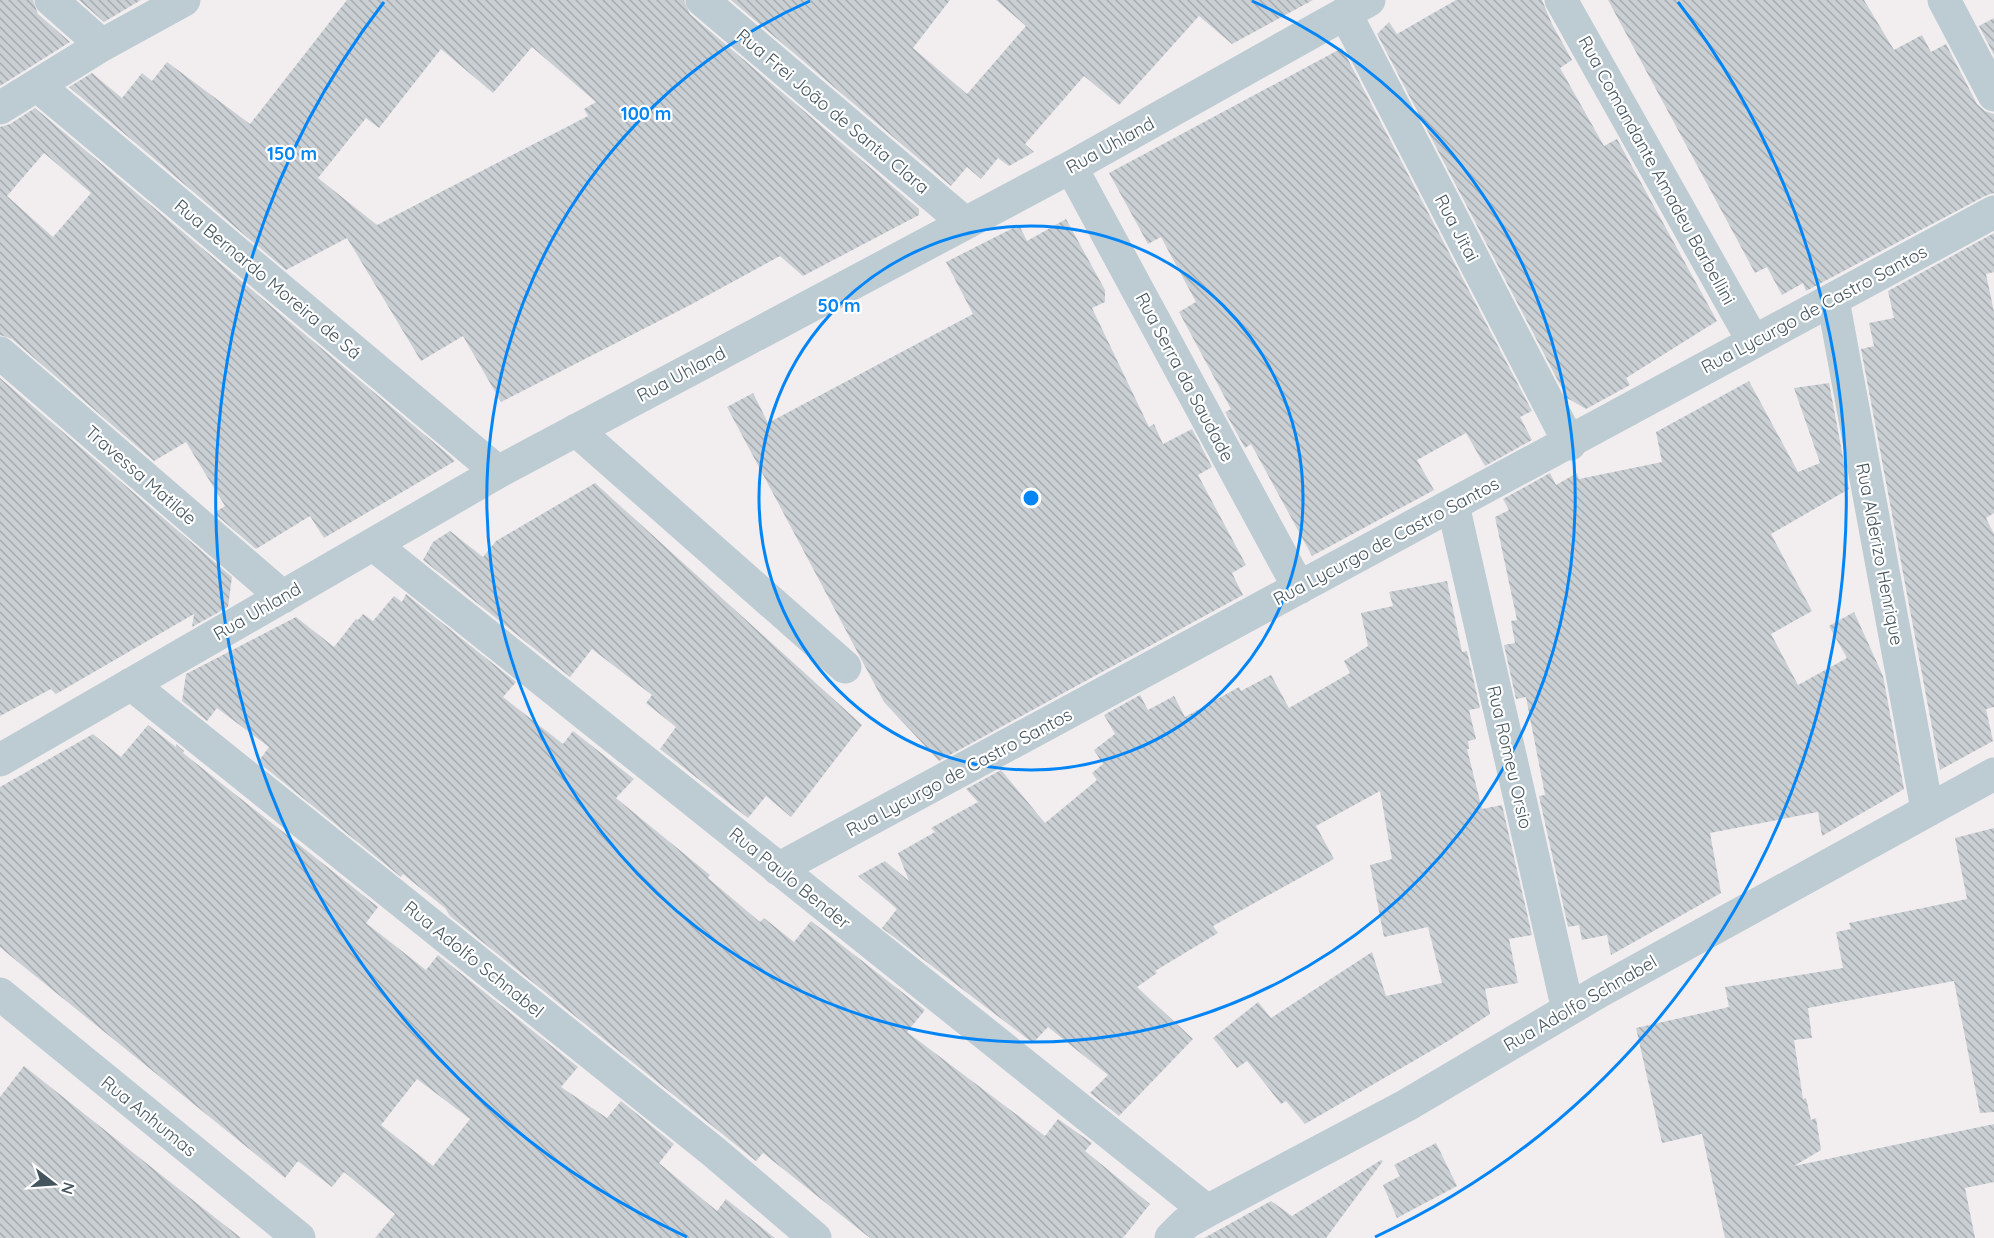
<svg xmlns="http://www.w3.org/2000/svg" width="1994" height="1238" font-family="Quicksand,sans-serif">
	<defs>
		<pattern id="building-back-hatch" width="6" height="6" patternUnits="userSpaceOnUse" patternTransform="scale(1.5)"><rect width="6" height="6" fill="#cacfd4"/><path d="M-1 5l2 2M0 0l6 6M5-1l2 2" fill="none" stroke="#a6abaf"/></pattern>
	</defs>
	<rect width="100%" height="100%" fill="#f2eeef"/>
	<path fill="url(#building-back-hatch)" fill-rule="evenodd" d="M0,0H33L38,14L70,42L0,86Z
		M79,0H141L104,22Z
		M347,0H684L690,14L919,209V215L803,276L780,256L692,304L501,402L463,336L421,361L347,238L286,270L69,87L92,73L122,98L142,73L152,81L167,62L250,124ZM532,47L596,102L584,109L588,116L377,225L318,178L366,118L379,128L441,49L493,93Z
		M731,0H950L913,48L967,94L1026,26L996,0H1313L1232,44L1199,16L1119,105L1084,76L1025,144L1034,152L1009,166L998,158L981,179L967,167L951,186Z
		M1456,0H1542L1552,24L1572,60L1560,68L1604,146L1617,139L1717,321L1626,378L1630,385L1586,409L1567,398L1377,34L1389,22L1397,34Z
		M1608,0H1864L1894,50L1922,35L1931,52L1946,44L1977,104L1985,111L1994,114V193L1985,196L1806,291L1803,283L1782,295L1767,267L1755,273Z
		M1994,18V55L1979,26Z
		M1342,48L1532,411L1520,417L1532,440L1485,466L1466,433L1417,460L1434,490L1312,556L1251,444L1245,448L1225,412L1231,409L1179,312L1196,302L1161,237L1148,244L1109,173Z
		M35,108L450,456L455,461L324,538L310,516L256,549L214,513L225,506L186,442L154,461L12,339L0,335V127L10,124ZM44,153L91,193L53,237L7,196Z
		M1066,219L1105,290V302L1092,308L1149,427L1154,424L1163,444L1192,429L1212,467L1198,475L1246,565L1232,573L1243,595L939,761L884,702L727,407L753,393L768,423L973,314L946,262L1019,225L1027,241Z
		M1994,233V272L1986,274L1994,312V513L1986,518L1994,534V707L1986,709L1993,741L1940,770L1861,349L1874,346L1869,323L1894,318L1888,291Z
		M0,378L232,577L228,607L192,627L194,614L56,694L51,689L0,716Z
		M1749,381L1798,472L1820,463L1794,388L1829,383L1849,489L1771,534L1812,611L1771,634L1798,685L1847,658L1829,626L1854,612L1883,676L1904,789L1822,836L1818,812L1710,833L1721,893L1611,955L1607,935L1582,940L1579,925L1568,927L1539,796L1545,795L1526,697L1516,699L1504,645L1515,643L1511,621L1517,620L1495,517L1509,510L1503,499L1550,473L1556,485L1577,473L1579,479L1662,462L1656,432Z
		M595,483L862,725L791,817L766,796L748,818L660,749L676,727L646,703L652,695L592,649L570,677L423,560L433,542L450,531L483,557L496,541Z
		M1447,581L1462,652L1467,651L1480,708L1469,710L1476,739L1468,741L1469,749H1467L1482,809L1502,805L1532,935L1509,939L1518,983L1485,989L1490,1014L1448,1041L1305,1124L1286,1101L1281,1104L1247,1061L1237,1068L1213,1038L1258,1002L1271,1018L1372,952L1386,996L1442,983L1428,927L1384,937L1370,865L1392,859L1380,791L1316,826L1334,859L1213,926L1218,933L1155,971L1157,973L1137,987L1193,1039L1119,1116L1090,1093L1108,1075L1048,1027L1033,1043L882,928L897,909L858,876L885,861L909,881L898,853L935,832L931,828L978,802L966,789L1001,770L1045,823L1097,780L1092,773L1103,764L1094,750L1115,734L1104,715L1140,695L1148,710L1174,696L1185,717L1239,687L1241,691L1271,675L1289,708L1350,673L1344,661L1368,646L1361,613L1393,606L1389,592Z
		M406,594L516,682L503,697L563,744L573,731L634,779L616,798L710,875L708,878L760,922L764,918L794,942L811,921L925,1010L907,1032L1045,1136L1058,1119L1092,1143L1085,1151L1150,1204L1123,1238H870L763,1153L756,1161L450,916L445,908L403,874L401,877L258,762L269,747L217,708L207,721L182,701L186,674L296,617L334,647L356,619L358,620L363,614L373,621L394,596L402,602Z
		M148,725L176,747V744L184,751L183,753L378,907L366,923L426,970L438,955L578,1067L561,1087L607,1118L621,1101L674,1144L659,1163L717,1211L726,1199L775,1238H375L395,1214L344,1172L332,1187L298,1161L285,1178L18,962L0,947V787L93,734L121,757ZM417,1079L470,1119L433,1166L381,1125Z
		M1994,828V1112L1980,1113L1954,981L1808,1008L1812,1038L1794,1040L1803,1099L1806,1098L1811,1120L1816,1118L1821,1150L1794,1166L1994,1124V1182L1965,1188L1975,1238H1725L1702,1134L1662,1143L1636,1028L1729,1007L1725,987L1843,968L1836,932L1851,929L1849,923L1967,899L1955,838Z
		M24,1066L194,1201L241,1238H0V1097Z
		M1436,1143L1457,1186L1397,1218L1383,1185L1400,1176L1394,1165Z
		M1381,1160L1383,1161L1326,1238H1204L1271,1201L1292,1216Z"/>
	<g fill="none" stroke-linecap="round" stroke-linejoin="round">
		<path stroke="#bdcbd3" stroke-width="33" d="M51,0L102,45
			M702,0L965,223
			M1561,0L1753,341
			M1944,0L1994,95
			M1345,13L1570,444
			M38,86L498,472
			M0,108L102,45L184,0
			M1071,167L1299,588
			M1833,300L1927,809
			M0,353L283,597
			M576,430L845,667
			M1453,505L1568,1010
			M374,545L1207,1211
			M131,684L714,1152L815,1238
			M0,760L498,472L1071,167L1369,0
			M778,869C1184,650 1589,431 1994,212
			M0,994L299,1238
			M1171,1238L1186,1223L1207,1211L1407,1105L1600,991L1994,774"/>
	</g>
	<g fill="none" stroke="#0485f6" stroke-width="3">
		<circle cx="1031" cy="498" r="272"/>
		<path d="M1252 1A544 544 0 1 1 810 1"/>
		<path d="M687 1237A815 815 0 0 1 384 2M1678 2A815 815 0 0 1 1375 1237"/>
	</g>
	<g text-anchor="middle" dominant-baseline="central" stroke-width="4.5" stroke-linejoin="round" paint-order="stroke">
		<g font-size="18" fill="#44555e" stroke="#fff">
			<text transform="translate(833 111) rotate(40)">Rua Frei João de Santa Clara</text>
			<text transform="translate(1110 145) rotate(-29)">Rua Uhland</text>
			<text transform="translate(1657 170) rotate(61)">Rua Comandante Amadeu Barbellini</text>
			<text transform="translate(1457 228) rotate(62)">Rua Jitai</text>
			<text transform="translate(268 279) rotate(40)">Rua Bernardo Moreira de Sá</text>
			<text transform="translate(1814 309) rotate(-28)">Rua Lycurgo de Castro Santos</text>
			<text transform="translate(681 374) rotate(-28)">Rua Uhland</text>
			<text transform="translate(1185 377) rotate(62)">Rua Serra da Saudade</text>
			<text transform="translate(141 475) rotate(41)">Travessa Matilde</text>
			<text transform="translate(1386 541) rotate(-28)">Rua Lycurgo de Castro Santos</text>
			<text transform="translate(1880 554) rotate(79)">Rua Alderizo Henrique</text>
			<text transform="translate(257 611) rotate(-30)">Rua Uhland</text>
			<text transform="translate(1510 757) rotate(77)">Rua Romeu Orsio</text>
			<text transform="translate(959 772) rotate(-28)">Rua Lycurgo de Castro Santos</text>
			<text transform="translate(790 878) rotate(39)">Rua Paulo Bender</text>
			<text transform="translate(474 959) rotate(39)">Rua Adolfo Schnabel</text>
			<text transform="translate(1580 1003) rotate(-30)">Rua Adolfo Schnabel</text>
			<text transform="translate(149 1116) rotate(39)">Rua Anhumas</text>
		</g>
	</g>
	<circle cx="1031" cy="498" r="9" fill="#0485f6" stroke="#fff" stroke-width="3"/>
	<g font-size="18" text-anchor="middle" font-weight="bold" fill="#0485f6" stroke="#fff" stroke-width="4.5" stroke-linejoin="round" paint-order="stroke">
		<text x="646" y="120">100 m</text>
		<text x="292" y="160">150 m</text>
		<text x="839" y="312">50 m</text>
	</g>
	<g transform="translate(54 1184) rotate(107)" stroke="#ffffff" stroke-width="4.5" paint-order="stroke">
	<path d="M0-4.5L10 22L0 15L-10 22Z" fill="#44555e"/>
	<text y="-9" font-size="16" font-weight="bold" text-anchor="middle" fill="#44555e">N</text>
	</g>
</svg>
